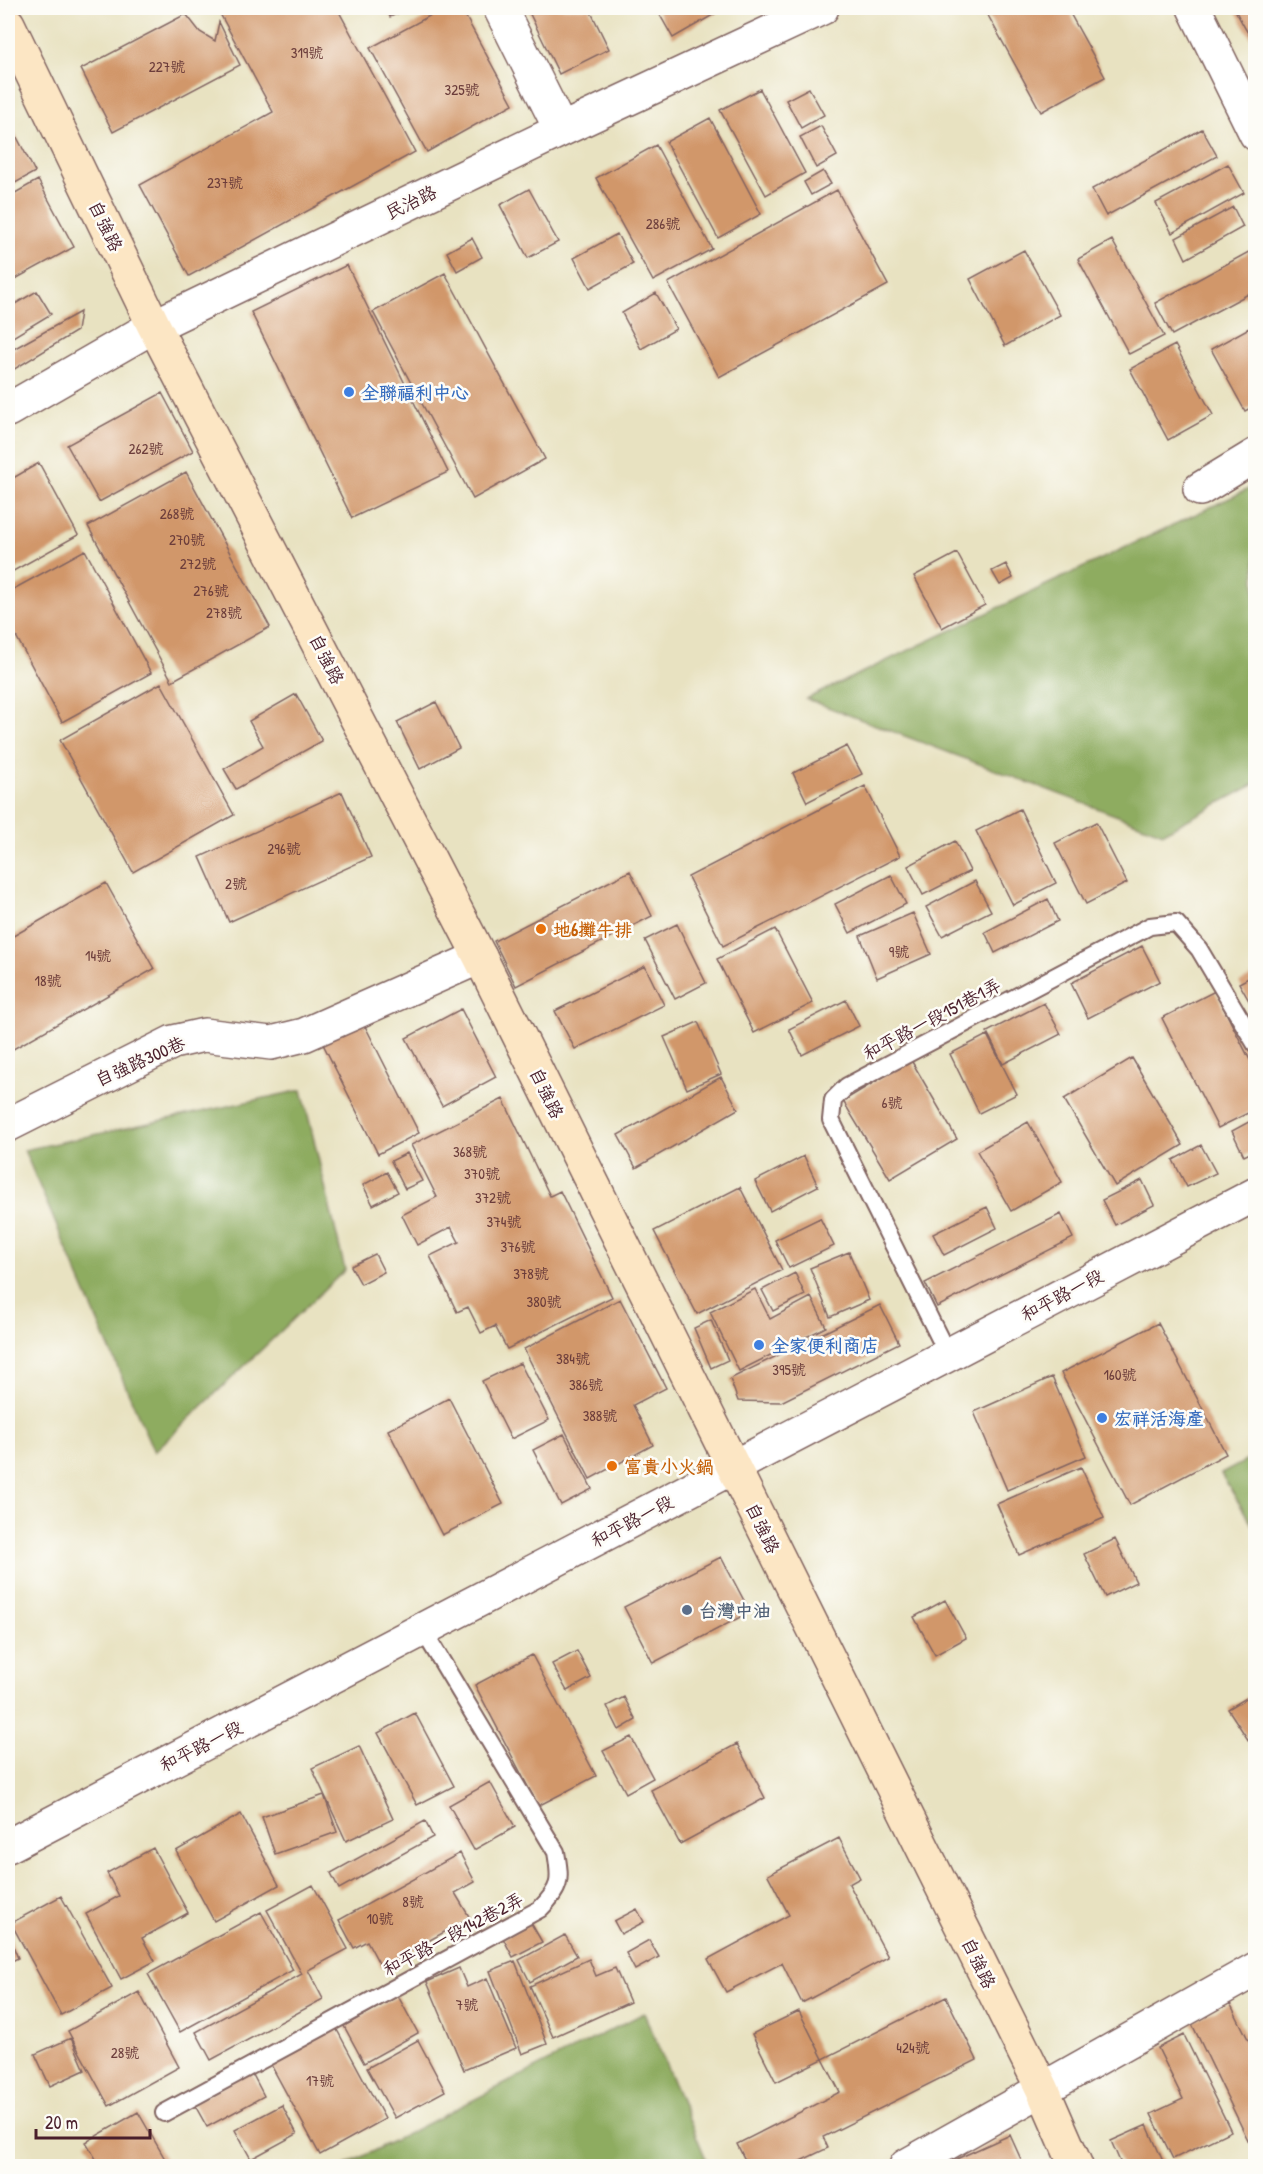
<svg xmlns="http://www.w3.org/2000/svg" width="1263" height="2174" font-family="'Patrick Hand','LXGW WenKai TC',sans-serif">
	<rect width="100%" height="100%" fill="#fdfcf7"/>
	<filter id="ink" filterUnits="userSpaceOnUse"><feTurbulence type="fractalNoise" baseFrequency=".0167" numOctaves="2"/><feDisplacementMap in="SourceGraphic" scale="12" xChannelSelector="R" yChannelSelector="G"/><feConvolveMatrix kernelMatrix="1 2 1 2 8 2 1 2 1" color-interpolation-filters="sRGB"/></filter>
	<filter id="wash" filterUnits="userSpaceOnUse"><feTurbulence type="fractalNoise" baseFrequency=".008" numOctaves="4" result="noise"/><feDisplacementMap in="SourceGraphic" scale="24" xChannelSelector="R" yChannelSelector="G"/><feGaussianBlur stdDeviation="1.35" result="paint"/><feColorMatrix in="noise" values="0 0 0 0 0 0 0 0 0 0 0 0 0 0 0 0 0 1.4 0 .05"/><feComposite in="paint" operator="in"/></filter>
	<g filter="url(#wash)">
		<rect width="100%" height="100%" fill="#e8e2c1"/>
		<path fill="#8eac60" stroke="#6c6646" stroke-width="1.5" d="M1255,486V784L1163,833L806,699Z
			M302,1090L345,1270L154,1452L24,1150Z
			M1255,1456V1529L1221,1474Z
			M644,2013L709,2166H344Z"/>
		<g id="blocks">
			<path fill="#d1976b" d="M217,8H337L415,152L189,276L140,185L273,112Z
				M386,8H411L390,17Z
				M444,8H461L513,104L427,152L370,48Z
				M527,8H589L609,49L559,74Z
				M656,8H725L673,38Z
				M984,8H1067L1105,77L1041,112Z
				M1234,8H1256V46L1245,28Z
				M186,14L200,32L215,41L219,22L240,65L113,132L81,69Z
				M809,88L824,115L801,128L786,100Z
				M760,89L805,173L766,195L720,110Z
				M710,118L761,214L718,238L666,142Z
				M8,120L35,172L8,187Z
				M821,126L837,156L816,168L800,137Z
				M1202,129L1217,156L1106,216L1092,189Z
				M656,145L712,249L653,281L596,178Z
				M1228,164L1244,193L1172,233L1156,203Z
				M823,171L831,184L811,195L804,182Z
				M38,180L74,247L8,283V197Z
				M529,189L558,242L528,258L500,205Z
				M837,190L888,285L719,377L668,283Z
				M1233,207L1243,227L1186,259L1176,238Z
				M617,234L633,264L590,288L574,258Z
				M472,238L482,257L457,271L447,252Z
				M1112,240L1164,336L1129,354L1078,259Z
				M1256,248V290L1172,335L1155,303Z
				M1024,250L1060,315L1005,346L970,279Z
				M347,265L448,472L352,518L251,312Z
				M445,273L545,459L473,499L373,312Z
				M37,291L51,314L8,340V308Z
				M656,293L676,329L641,349L622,313Z
				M80,312L77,331L8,373V352Z
				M1249,328L1256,339V405L1245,411L1211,349Z
				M1175,345L1213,415L1168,440L1130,369Z
				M162,393L193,451L99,502L67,445Z
				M39,463L78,535L8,574V481Z
				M186,472L270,627L172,681L88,526Z
				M85,550L151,673L62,722L8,621V592Z
				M957,553L985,605L942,628L914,576Z
				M1006,564L1013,578L1000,585L992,571Z
				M161,683L234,815L133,872L60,740Z
				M296,694L322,741L236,789L224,769L263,746L249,721Z
				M436,702L459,748L420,769L397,722Z
				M847,746L862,774L807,802L793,773Z
				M865,786L900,856L723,946L688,877Z
				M342,792L371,857L229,922L200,857Z
				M1020,809L1056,883L1013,905L976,831Z
				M1096,822L1127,883L1086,904L1055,843Z
				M955,841L970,871L923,895L908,866Z
				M630,871L652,916L516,986L494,941Z
				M891,875L906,904L850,933L835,904Z
				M975,881L991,911L942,936L926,907Z
				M106,883L154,969L8,1052V939Z
				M1048,899L1058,921L995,953L985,932Z
				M913,913L931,954L877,978L860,936Z
				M677,924L706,983L675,999L645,940Z
				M775,929L813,1003L754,1033L717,959Z
				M1142,946L1160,981L1088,1018L1071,983Z
				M645,966L664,1005L575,1049L555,1011Z
				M1256,974V1013L1239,983Z
				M1215,991L1256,1072V1109L1218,1128L1162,1018Z
				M846,1000L859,1026L802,1055L789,1029Z
				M1044,1003L1061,1034L1003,1064L987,1032Z
				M461,1009L496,1077L442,1106L406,1038Z
				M362,1020L419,1133L378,1154L321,1040Z
				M698,1022L721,1074L687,1089L664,1037Z
				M987,1035L1017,1094L979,1113L950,1054Z
				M1132,1058L1183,1145L1115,1186L1064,1099Z
				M911,1060L957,1139L890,1179L843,1101Z
				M721,1077L738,1109L636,1168L618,1135Z
				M503,1099L550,1196L560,1191L612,1297L507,1349L495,1326L481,1333L468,1307L457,1312L430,1256L459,1242L451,1227L417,1245L402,1215L437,1197L411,1145Z
				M1256,1118V1150L1244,1156L1232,1131Z
				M1028,1122L1062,1182L1011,1211L977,1151Z
				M1201,1145L1216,1173L1187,1187L1173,1160Z
				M407,1153L422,1181L405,1189L391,1161Z
				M804,1156L818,1186L770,1211L755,1181Z
				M387,1172L398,1192L373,1205L363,1185Z
				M1142,1180L1154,1205L1115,1225L1102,1200Z
				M740,1187L782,1270L697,1314L654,1231Z
				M987,1207L997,1228L944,1255L933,1234Z
				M1061,1214L1073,1238L937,1307L925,1283Z
				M820,1218L834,1246L789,1268L775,1240Z
				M849,1252L869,1300L830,1317L810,1268Z
				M375,1254L384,1272L361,1284L351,1266Z
				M795,1273L805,1295L773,1311L762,1290Z
				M755,1289L770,1319L811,1297L826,1327L739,1371L710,1312Z
				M620,1299L666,1388L633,1405L653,1445L590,1479L524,1349Z
				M880,1305L899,1343L781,1402L738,1401L730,1379Z
				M711,1320L728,1360L711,1368L694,1328Z
				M1158,1323L1226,1454L1130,1505L1061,1373Z
				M520,1363L549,1420L511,1439L482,1381Z
				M1052,1377L1086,1456L1007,1490L974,1412Z
				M449,1398L503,1504L442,1535L388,1430Z
				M564,1434L592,1489L561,1505L533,1450Z
				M1081,1467L1104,1518L1019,1555L997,1504Z
				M1115,1539L1136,1582L1105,1597L1084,1554Z
				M721,1557L750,1612L653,1663L624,1607Z
				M945,1600L966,1638L935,1655L914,1617Z
				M577,1651L591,1678L567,1691L552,1664Z
				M532,1655L596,1776L538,1806L475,1685Z
				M1256,1692V1752L1228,1709Z
				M624,1697L636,1720L619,1730L607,1706Z
				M415,1713L454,1786L417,1805L378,1733Z
				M631,1737L653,1778L626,1793L603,1751Z
				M737,1744L765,1798L680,1844L651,1790Z
				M359,1746L393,1819L346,1841L312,1768Z
				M490,1782L515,1827L474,1850L449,1805Z
				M324,1795L337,1832L275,1854L262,1817Z
				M241,1814L279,1885L214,1921L176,1851Z
				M425,1821L433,1837L339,1889L331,1873Z
				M839,1838L860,1878L849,1884L888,1957L802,2003L782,1963L726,1992L708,1959L789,1915L768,1875Z
				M153,1848L188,1913L142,1938L155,1961L121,1979L86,1914L119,1896L107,1873Z
				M460,1853L475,1882L455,1893L470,1918L381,1967L367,1941L354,1948L339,1920Z
				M313,1885L348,1949L308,1970L323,1999L211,2060L196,2032L302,1974L267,1910Z
				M61,1896L112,1988L61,2015L11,1923Z
				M637,1909L644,1922L621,1934L614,1921Z
				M261,1912L293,1970L180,2032L148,1974Z
				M531,1923L542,1942L513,1957L503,1938Z
				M8,1934L18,1958L8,1963Z
				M565,1935L577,1956L530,1982L519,1960Z
				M649,1940L659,1957L635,1970L626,1953Z
				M589,1959L596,1976L615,1968L630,2002L553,2037L530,1986Z
				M515,1961L547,2044L522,2054L490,1971Z
				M459,1968L467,1987L487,1978L516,2048L464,2070L427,1982Z
				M139,1992L179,2067L109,2106L68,2031Z
				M398,1996L418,2033L364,2063L344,2026Z
				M946,1997L977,2060L823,2137L828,2148L790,2166H748L737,2144L840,2092L823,2059Z
				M1230,2003L1256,2055V2138L1249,2142L1191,2022Z
				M799,2011L823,2059L776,2082L752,2034Z
				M336,2028L385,2119L320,2155L270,2063Z
				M1184,2035L1231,2131L1173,2159L1151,2114L1183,2099L1158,2048Z
				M71,2038L85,2070L50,2086L35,2054Z
				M418,2040L445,2091L395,2118L367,2068Z
				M251,2071L264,2096L207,2127L193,2102Z
				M282,2105L297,2134L251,2159L235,2130Z
				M138,2112L169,2166H100L86,2142Z
				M1147,2125L1165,2166H1122L1111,2141Z
				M1010,2135L1024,2166H941Z"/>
		</g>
	</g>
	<g filter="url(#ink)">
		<use href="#blocks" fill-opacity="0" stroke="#816360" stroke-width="1.5"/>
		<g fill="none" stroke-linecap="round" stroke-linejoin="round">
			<defs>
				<path id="lane" d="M948,1355L831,1120L833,1100L847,1086L1150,926L1176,923L1199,949L1256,1045
					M164,2113L540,1909C561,1888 561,1881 556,1852L423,1630"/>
				<path id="street" d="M500,8L561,130
					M1194,8L1256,134
					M8,410L154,326L561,130L822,8
					M1200,489L1256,455
					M8,1125L173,1042L204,1035L271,1043L304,1035L480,957
					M8,1846L1256,1194
					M906,2166L1256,1969"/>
				<path id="secondary" d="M8,24L154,326L480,957L1042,2088L1076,2166"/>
			</defs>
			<use href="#lane" stroke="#816360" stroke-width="20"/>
			<use href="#street" stroke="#816360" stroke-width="36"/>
			<use href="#secondary" stroke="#816360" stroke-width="36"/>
			<use href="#lane" stroke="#fff" stroke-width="16"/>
			<use href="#street" stroke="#fff" stroke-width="33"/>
			<use href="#secondary" stroke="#fce6c4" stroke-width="33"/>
		</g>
	</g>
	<g fill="#3f7fe0" stroke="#fdfcf7" stroke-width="2">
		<circle cx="349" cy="392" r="6"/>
		<circle cx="759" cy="1345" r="6"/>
		<circle cx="1102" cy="1418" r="6"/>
	</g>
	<g fill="#e8710a" stroke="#fdfcf7" stroke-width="2">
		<circle cx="541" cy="929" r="6"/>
		<circle cx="612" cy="1466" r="6"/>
	</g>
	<circle fill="#5c6f8a" stroke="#fdfcf7" stroke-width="2" cx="687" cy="1610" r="6"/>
	<g text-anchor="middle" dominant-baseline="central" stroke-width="5" stroke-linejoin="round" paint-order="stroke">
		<g font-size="15" fill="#6c3d3b">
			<text x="307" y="52">319號</text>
			<text x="167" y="66">227號</text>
			<text x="462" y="89">325號</text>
			<text x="225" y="182">237號</text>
			<text x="663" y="223">286號</text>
			<text x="146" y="448">262號</text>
			<text x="177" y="513">268號</text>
			<text x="187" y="539">270號</text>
			<text x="198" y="563">272號</text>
			<text x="211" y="590">276號</text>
			<text x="224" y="612">278號</text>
			<text x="284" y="848">296號</text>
			<text x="236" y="883">2號</text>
			<text x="899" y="951">9號</text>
			<text x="98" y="955">14號</text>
			<text x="48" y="980">18號</text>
			<text x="892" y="1102">6號</text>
			<text x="470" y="1151">368號</text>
			<text x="482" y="1173">370號</text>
			<text x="493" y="1197">372號</text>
			<text x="504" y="1221">374號</text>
			<text x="518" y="1246">376號</text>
			<text x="531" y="1273">378號</text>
			<text x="544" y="1301">380號</text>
			<text x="573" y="1358">384號</text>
			<text x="789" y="1369">395號</text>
			<text x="1120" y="1374">160號</text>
			<text x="586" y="1384">386號</text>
			<text x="600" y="1415">388號</text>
			<text x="413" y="1901">8號</text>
			<text x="380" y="1918">10號</text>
			<text x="467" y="2004">7號</text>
			<text x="913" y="2047">424號</text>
			<text x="125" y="2052">28號</text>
			<text x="320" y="2080">17號</text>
		</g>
		<g font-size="18" fill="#4a1f2b" stroke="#fdfcf7">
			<text transform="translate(411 202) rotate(-26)">民治路</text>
			<text transform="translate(106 226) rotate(64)">自強路</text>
			<text transform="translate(327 659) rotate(63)">自強路</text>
			<text transform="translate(932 1019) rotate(-28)">和平路一段151巷1弄</text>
			<text transform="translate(140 1061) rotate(-24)">自強路300巷</text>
			<text transform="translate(547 1093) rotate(64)">自強路</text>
			<text transform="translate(1062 1295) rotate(-28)">和平路一段</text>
			<text transform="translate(632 1521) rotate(-28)">和平路一段</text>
			<text transform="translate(763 1528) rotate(64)">自強路</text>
			<text transform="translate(201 1746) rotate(-27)">和平路一段</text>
			<text transform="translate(453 1934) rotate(-28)">和平路一段142巷2弄</text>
			<text transform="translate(979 1963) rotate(64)">自強路</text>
		</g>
		<g font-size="18" font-weight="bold" fill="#366cbe" stroke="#fdfcf7" text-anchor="start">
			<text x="361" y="392">全聯福利中心</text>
			<text x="771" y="1345">全家便利商店</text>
			<text x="1114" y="1418">宏祥活海產</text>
		</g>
		<g font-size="18" font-weight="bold" fill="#c56008" stroke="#fdfcf7" text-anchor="start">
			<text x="553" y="929">地6攤牛排</text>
			<text x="624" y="1466">富貴小火鍋</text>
		</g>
		<g font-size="18" font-weight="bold" fill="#4e5e75" stroke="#fdfcf7" text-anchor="start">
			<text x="699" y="1610">台灣中油</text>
		</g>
	</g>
	<rect width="1263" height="2174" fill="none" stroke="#fdfcf7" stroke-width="30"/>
	<path d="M36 2129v9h114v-9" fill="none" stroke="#4a1f2b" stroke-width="3"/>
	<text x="45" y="2129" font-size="18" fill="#4a1f2b" stroke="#fdfcf7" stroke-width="4.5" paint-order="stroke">20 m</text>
</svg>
